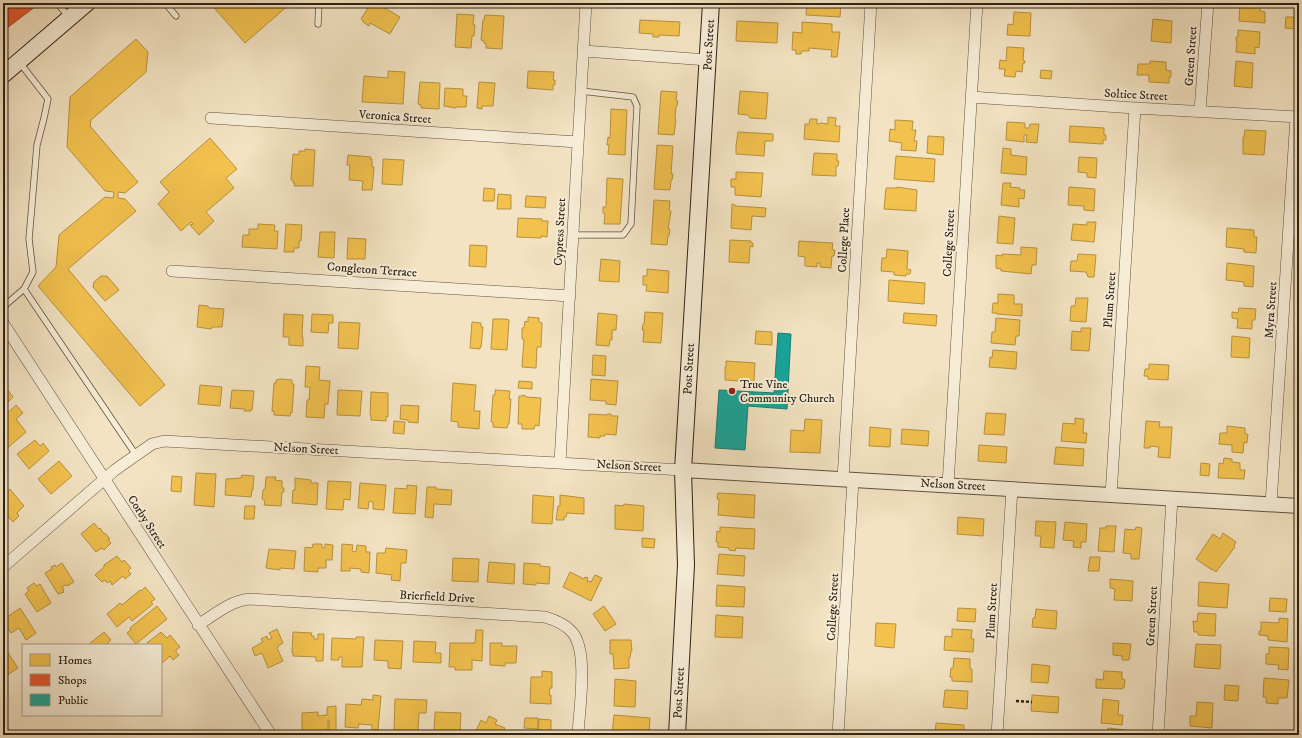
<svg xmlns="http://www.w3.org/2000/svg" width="1302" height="738" font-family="'IM FELL DW Pica',serif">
	<rect width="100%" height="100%" fill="#f3e3c2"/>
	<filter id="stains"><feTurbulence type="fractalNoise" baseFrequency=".005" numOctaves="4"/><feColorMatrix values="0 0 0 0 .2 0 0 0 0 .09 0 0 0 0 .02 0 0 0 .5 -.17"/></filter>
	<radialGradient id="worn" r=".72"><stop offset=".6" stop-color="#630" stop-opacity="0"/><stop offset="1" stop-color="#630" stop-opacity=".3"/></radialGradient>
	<path fill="#f2c14e" stroke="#b7913d" d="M210,3H291L245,43Z
		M371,3H376L400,17L390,34L370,23L369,26L363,22V21L361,19Z
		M807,3H841L840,17L806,15Z
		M1240,3H1261L1260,11L1265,12V23L1239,21Z
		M1014,12L1031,13L1030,36L1007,35L1008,24L1013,25Z
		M457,14L474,15L473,25H475L474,36H472L471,48L455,47Z
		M485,15L504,16L502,49L486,48V44L484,43V41L481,40L483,20H484Z
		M1286,17H1294V23H1298L1297,29L1285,28Z
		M1153,19L1172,21L1171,43L1151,41Z
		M640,20L680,22L679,36L659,35V37H653V34L639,33Z
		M737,21L778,23L777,43L736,41Z
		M802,22L832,24V32H840L837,57H831L832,50L809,48V51H802L801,54H796V50H792L793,32L802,33Z
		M1238,30L1260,32L1259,48L1255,47V54L1236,52L1237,41H1236V37H1238Z
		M136,39L148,52L146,72L91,120L90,126L138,182L125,193L118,192V198L125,199L136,211L68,269L165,385L140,406L38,286L56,267L59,235L105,197L113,198L114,192L105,191L67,147L70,97Z
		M1007,47L1024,48L1023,60L1025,61V63H1023L1022,72L1016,71L1015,77L1004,76L1005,69H999L1000,60L1006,61Z
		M1150,61L1166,62V70L1171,71V77H1169V83L1149,82V75H1137L1138,64H1150Z
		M1236,61L1253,63L1252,88L1234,86Z
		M1041,70L1052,71L1051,79L1040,78Z
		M388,71L405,72L403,104L362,102L364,76L388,78Z
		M528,71L554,72L553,80H555V85H553V90L527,88Z
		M420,82L440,83L439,109L421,108V105L418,104Z
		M479,82L495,83L493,106H482V109L477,108Z
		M445,88L463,89V96H467L466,107H456V108L444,106Z
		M661,91L677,92L676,101H678L677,106L676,107L675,119H676L674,135L658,134Z
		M740,91L768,93L766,119L750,118L748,115L738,114Z
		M611,109L627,110L625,155L608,154L609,145H607L608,137L610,138Z
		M828,117L836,118L835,126H840L839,142L804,139L805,124H809L810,119H817V124H819L820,123L828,124Z
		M895,120L913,121L912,130H916L914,141H917L916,151L901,150L902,143L889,141L890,129L895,130Z
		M1007,122L1025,123V128H1029L1030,124H1039L1037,143L1026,142L1027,135H1024V142L1006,140Z
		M1070,126L1104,128V135H1106V140H1103V144L1069,142Z
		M1245,130L1266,131L1264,155L1243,154V137H1244Z
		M738,132L773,134V141H765L764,156L736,154V146Z
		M928,136L944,137L943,155L927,153Z
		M210,138L237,169L226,178L234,188L206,212L214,221L199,235L190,225L193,224L191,222L181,231L158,204L169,192L160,182Z
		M657,145L673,146L671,174H673L672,180H671L670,190L654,189Z
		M1003,148L1011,149V155L1027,157L1026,175L1001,173Z
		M305,149L315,150L313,186H294L295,183H293V180H291L293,154L299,155V151H305Z
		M814,153L837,154V161H839L838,166H836V176L812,175Z
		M348,155L371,157L370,159H372V167H374L372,190H362L363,181L349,180L350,165H347Z
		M896,156L935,159L934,182L894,179Z
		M1079,157L1097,158L1096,178L1087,177V173L1078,172Z
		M383,159L404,160L402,185L382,184Z
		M736,172L763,173L761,197L735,195V187H731V179H736Z
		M607,178L623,179L620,224H604L605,214L603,213V207H606Z
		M1003,183H1011L1010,187L1020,188V190H1025L1024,199L1019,198V207L1001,205Z
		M897,187L917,190L916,211L884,209L886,188H897Z
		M1069,187L1095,189L1094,211L1084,210V206L1068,205Z
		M484,188L495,189L494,201H483Z
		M498,194L511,195V209H497Z
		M526,196L546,197L545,208L525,207Z
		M654,200L670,201L669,210L671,211L668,229H670L669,236H668L667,245L651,244Z
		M732,204L735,205V206L766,208L765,217L752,216L751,230L731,228Z
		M999,216L1015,218L1013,244L997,243Z
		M518,218L542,219V221H548L547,237L541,236V238L517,237Z
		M1087,222H1096L1094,242L1071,240L1073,224L1087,225Z
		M258,224L275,225L274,231H278L277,249L242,247L243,235H249V229H258Z
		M286,224L302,225L301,241H299V248H294V252H284Z
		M1227,228L1254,230V237H1257L1256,253L1244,252V249L1226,247Z
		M320,232H335L334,258L318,257Z
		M348,238L366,239L365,259H347Z
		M730,240L751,241V243H753V247L750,246L749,263L729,262Z
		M799,241L833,243L832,250H835L834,256H832L831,268L820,267V263H817V267L805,266V257L798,256Z
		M470,245L487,246L486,267L469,266Z
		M1021,247L1037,248L1036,265H1032L1031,274L1001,271V269L996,268V255L1002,256V254L1021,255Z
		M887,249L908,251L907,269L911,270L910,274H906V276L894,275V272L881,271L882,258H886Z
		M1078,254L1096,255L1094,277H1088L1086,272L1070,271L1071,261H1077Z
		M601,259L620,261L619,282L599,281Z
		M1227,263L1254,266L1253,287L1244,286V282L1226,280Z
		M647,269L669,271L668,293L646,291L647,285H643V276H647Z
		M101,276H107L119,290L105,301L93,287L94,282Z
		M889,280L925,283L924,304L888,301Z
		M998,294L1014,295V304H1022V316L997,314V313H992L993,303H998Z
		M1076,298H1088L1086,322L1070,321L1071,306H1075Z
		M199,305L208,306L209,308L224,309L222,327H212L211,329L197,327Z
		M1239,308L1256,309L1255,320H1252V329L1237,328L1238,319L1232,318V312L1238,313Z
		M645,312L663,313L661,343L643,342L644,330H642L643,324H644Z
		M598,313L617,315L616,330H612V340H610L609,346L596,345Z
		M904,313L937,315L936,326L903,323Z
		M284,314L303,315L302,337H303V346L289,345V337H283Z
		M312,314L333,315V323H329L328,333L311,332Z
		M528,317L539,318V322L542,323L541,347H537L536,368L522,367L524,339H522V328H524L525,321L528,322Z
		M996,318L1020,320L1019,336H1016L1015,345L991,343L992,332H995Z
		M493,319H506L509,320L507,350L491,349Z
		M339,322L360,323L358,349L338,348Z
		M472,322L481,323V327H483L481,347H480V349L470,348Z
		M1081,328H1091L1089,351L1071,350L1072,331L1081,332Z
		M756,331L772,332V345L755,344Z
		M1232,336L1250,338L1249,358L1231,357Z
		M993,350L1017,352L1016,369L989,367L990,357L992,358Z
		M593,355L606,356L605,376L592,375Z
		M726,361L755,363L754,382L725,380V367H726Z
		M1149,364L1169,365L1168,380L1148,379V376H1144L1145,369H1149Z
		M306,366L320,367L319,380L330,381L328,404H325L324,418L306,417L307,400H309L310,387H305Z
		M281,379L292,380V384H294L292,413L291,412L290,416L274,415V411H272L274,383H276V380Z
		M591,379L618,381L616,405L606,404V401L590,400Z
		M519,381L532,382V389L518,388Z
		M453,383L476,385L474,411H480L479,429L458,427V422L451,421Z
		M3,384L13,397L3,407Z
		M200,385L222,387L220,406L198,404Z
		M232,390L254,391L252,410L251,409V411H244L245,409L230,408Z
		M338,390L362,391L360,416L337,415Z
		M495,390L510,391L509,399H511L509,424H508L507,428L493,427V422H491L493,395H495Z
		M371,392L388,393V417L386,416V421L371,420V415H370Z
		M522,395L526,396V397L541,398L539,426L535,425L534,429H522V424H518L519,396H522Z
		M16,405L23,413L16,419L26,432L4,451L3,450V417Z
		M401,405L419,406L418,423L408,422V420L400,419Z
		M986,413L1006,414L1004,435L984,434Z
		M589,414L607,415V414H611V416H618L616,435L605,434V436H600V438L588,437Z
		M1075,418L1084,419L1083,433H1087L1086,443L1061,441L1063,423L1075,424Z
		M805,419L822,420L820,453L790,452L791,430L804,431Z
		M394,421L405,422L404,434L393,433Z
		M1146,421L1160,422L1159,427H1172L1170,458L1158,457L1159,447L1150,446V448H1144Z
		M1227,426L1245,428V434H1248L1247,443L1244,442L1243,453L1232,452V445L1219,444L1220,433H1227Z
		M870,427L891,429L890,447L869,446Z
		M902,429L929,431L928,446L901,444Z
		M35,440L40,446L43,443L49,451L29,469L17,454Z
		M979,445L1007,447L1006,463L978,461Z
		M1056,447L1084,449L1083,466L1054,464Z
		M1224,458L1232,459V462L1240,463V470H1245L1244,479L1218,478L1219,463L1223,464Z
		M59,461L72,476L51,494L38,479Z
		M1201,463L1210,464L1209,476L1200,475Z
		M196,473L216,474L214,507L194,505Z
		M242,475L254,476L253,490H252L251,497L225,495L226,479L241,478Z
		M172,476L182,477L181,492L171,491Z
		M266,477H276L275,480L282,481V488H284V492H282L281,506L264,505L265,501L262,499L263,490L265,489Z
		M295,478L311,480V483H318L317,505L292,503L293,490H295Z
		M328,481L351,482L350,500L344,499L343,510L326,509Z
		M360,483L386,485L384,510L373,509V502L369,501L368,509L358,508Z
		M407,485L417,486L415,514L393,513L395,488L407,489Z
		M427,487H436V489L452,490L451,505L434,504L433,518L425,517Z
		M10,489L24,506L17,513L19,516L13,522L3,511V493L5,492L6,493Z
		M718,493L755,495L754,518L718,515L719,499H717Z
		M533,495L554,497L552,524L532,523Z
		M560,495L584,498V514L567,513L566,517H564V520H556L558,506H560Z
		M624,504L644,506L643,531L615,529V505L623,506Z
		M245,506H255L254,519H244Z
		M958,517L984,519L983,536L957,534Z
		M1036,521L1056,522L1054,548L1040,547L1041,536H1035Z
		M1065,522L1087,524L1086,542H1081V548L1073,547L1074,541L1063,540Z
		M94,523L99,529L100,528L104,534L105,533L110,539L108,540L111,543L104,550L102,548L96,552L81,534Z
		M1106,526H1116L1114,552L1098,551L1100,528H1106Z
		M720,527L755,529L754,549L736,548L735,551L729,550V548L718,547V542H716L717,531L720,532Z
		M1136,527L1142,528L1139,559H1131V554L1123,553L1125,529L1135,530Z
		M1223,533L1236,542L1234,546L1235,547L1216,572L1212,569V570L1196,559L1213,534L1220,539Z
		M642,538L655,539L654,548L642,547Z
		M313,544H322V548H325V544L333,545L332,560H326V568H318V572L304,571L305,547L312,548Z
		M342,544L353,545L352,551L356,552L357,545L366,546V552H370L369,573L361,572V569L350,568V571H341Z
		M386,548L407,550L406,563H401L400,581L391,580L392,575L376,573L377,553H385Z
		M269,549L296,551L294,569L280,568V570L266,568Z
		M719,554L745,556L744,576L717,574Z
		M117,556L122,562L124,560L131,568L128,571L131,574L125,579L123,576L112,585L110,581L107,583L105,580L102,582L95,575L104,567V565Z
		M1090,557H1100L1099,571H1088Z
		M453,558L479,559L478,582L452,581Z
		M489,562L515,564L514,584L487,582Z
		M62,563L74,582L67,586L66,585L62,587L64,590L63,591L64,592L58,594L45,573L52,569L51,567L55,565L56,567Z
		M524,563L540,564V566L550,567L549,584L536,583V585L523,584Z
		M570,572L584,579L585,577L588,578L587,581L591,582L595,575L602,578L591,601L563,587Z
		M1110,579L1133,581L1132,601L1114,600L1115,589L1110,588Z
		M1199,582L1229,584L1227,608L1198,606Z
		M34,583L37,586L40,584L51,603L37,612L25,594L29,591L27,588Z
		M717,585L745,587L744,607L716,606Z
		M145,587L155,599L151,602L153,604L132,621L129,617L117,627L107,614L120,603L122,605L140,590L141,591Z
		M1270,598L1287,599L1286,612L1269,611Z
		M157,606L167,619L136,644L127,633L131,630L130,628Z
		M604,606L616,624L605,631L593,614Z
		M20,608L36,633L26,640L19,628L11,633L3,620Z
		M958,608L976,609L975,622L957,621Z
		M1036,609L1057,611L1056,629L1032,627L1033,618H1035Z
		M1198,613L1216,614L1215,636L1198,635V632H1194L1193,621L1197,622Z
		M716,615L743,617L742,638L715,637Z
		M1279,618L1288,619L1287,642L1268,640V636L1259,635V631H1261V622L1279,623Z
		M876,623L896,624L894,648L875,646Z
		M277,629L283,643L278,646V647L277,648L283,661L268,668L262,653L255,656L252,648L263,642L261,639L267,636L268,640L272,638L269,633Z
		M952,629L972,630L971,639H974L973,652L944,650L945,636L952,637Z
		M476,630H483L482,661L472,660V670H455V667H449L450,643H475Z
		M104,632L111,640L106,645H88Z
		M161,632L167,638L170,635L180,647L176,650V652L179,655L173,660L170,656L161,664V645H149L147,643Z
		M293,632L312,633L311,636H314V639H318V634H324L323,661H316V657L293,656V653H292Z
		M356,637H364L362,667H342V657H339V660H331L332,638L356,639Z
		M375,640L403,641L401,669L388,668V661L374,660Z
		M610,640H631L632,651H631L630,658H629V668L614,669L613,654H610Z
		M414,641L436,642L435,653H441V663L413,662Z
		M490,643H502V646H517L516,663H505V666L490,665Z
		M1113,643L1131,644L1129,660H1122V656L1113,655Z
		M1196,644L1221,645L1220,669L1194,667Z
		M3,645L18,668L3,678Z
		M1269,647L1289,648L1288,670L1278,669L1279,665L1266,664V654H1269Z
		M954,658L970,659V669H972V682L952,681V677H950L951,668H953Z
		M1032,664L1050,666L1048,683L1031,682Z
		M542,671L552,672V688H550L549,695H551V704L530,703L531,677H542Z
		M1104,671L1122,672V679L1125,680L1124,688H1122V689L1096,688V679L1103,680Z
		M1264,678L1289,680L1287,698H1278V704L1266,703V697H1263Z
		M615,679L636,681L635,707L614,706Z
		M1225,685L1239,686L1238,701L1224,700Z
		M945,690L968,691L967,709L943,707Z
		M373,695L381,696L378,730H372V725L359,724L358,728L345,727L346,704L361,705L362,699L373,700Z
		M1032,695L1059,697L1058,713L1031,711Z
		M395,699L427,700L426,713H419L418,731L394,730Z
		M1103,699L1119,701L1118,715H1123L1122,725L1101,723Z
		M1197,702L1213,703L1212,728L1190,726V716H1196Z
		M336,706V733H329V720H328V734H302V713L318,712V716L327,715V707Z
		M435,712L461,713L460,731L445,730V732L434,731Z
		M614,715L650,718L649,734L641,733V735H612Z
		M489,716L497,720L495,724L505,728L501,735H474L481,720L486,723Z
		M525,718H538V729L524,728Z
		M539,719L551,720V731L538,730Z
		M936,723L964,725V731H968V735H935Z
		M1108,728L1126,730V735H1100V731H1107Z
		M1034,731L1055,733V735H1034Z"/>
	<path fill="#e4572e" stroke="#ad4727" d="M3,3H40L3,31Z"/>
	<path fill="#17a398" stroke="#1e7c71" d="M778,333L791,334L787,409L748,406L745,450L715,448L719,390L774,393Z"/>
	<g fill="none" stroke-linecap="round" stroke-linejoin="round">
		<defs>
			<path id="service" d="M57,3L69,17
				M165,3L176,16
				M318,24L319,3
				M573,235H623L631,224L637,106L633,97L581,91
				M24,289L136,455
				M3,307L24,289L33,272L29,239L37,145L44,118L48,99L20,63"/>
			<path id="minor" d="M584,51L708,60
				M971,97L1135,108L1299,117
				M1200,111L1208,3
				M211,118L578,142
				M172,271L570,296
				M3,323L271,735
				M560,462L586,3
				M843,479L871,3
				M948,485L977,3
				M1111,495L1135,108
				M1271,504L1296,117
				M3,567L115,470L152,444L164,441L683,470
				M198,625C214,615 230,601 249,599L545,617C555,620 565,624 572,632C589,651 579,710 578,735
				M838,735L853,480
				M997,735L1012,488
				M1158,735L1172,498"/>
			<path id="tertiary" d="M683,470L1299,506"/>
			<path id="secondary" d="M3,75L87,3
				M677,735L686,565L683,470L711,3"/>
		</defs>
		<use href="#service" stroke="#5f5241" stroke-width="7"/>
		<use href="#minor" stroke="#5f5241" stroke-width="12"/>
		<use href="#tertiary" stroke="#5f5241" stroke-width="16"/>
		<use href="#secondary" stroke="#2e2116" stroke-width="18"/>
		<path stroke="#2e2116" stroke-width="2.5" stroke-dasharray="3 2" stroke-linecap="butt" d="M1016,701L1032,702"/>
		<use href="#service" stroke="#f7edd7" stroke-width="5.5"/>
		<use href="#minor" stroke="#f7edd7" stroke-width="11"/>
		<use href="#tertiary" stroke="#f7edd7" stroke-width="14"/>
		<use href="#secondary" stroke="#f7edd7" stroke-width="16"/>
	</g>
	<circle fill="#8f2418" stroke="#f7edd7" stroke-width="1.5" cx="732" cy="391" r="4"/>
	<g text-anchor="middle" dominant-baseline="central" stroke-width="4" stroke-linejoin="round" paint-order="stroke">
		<g font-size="12" fill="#2e2116" stroke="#f7edd7">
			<text transform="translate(709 45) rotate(-87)">Post Street</text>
			<text transform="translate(1191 56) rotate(-86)">Green Street</text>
			<text transform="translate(1136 95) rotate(3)">Soltice Street</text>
			<text transform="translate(395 117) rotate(4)">Veronica Street</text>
			<text transform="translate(560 232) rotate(-87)">Cypress Street</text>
			<text transform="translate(844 240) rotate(-87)">College Place</text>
			<text transform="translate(949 243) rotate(-87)">College Street</text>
			<text transform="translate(372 270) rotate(4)">Congleton Terrace</text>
			<text transform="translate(1110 300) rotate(-86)">Plum Street</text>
			<text transform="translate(1271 310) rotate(-86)">Myra Street</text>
			<text transform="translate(689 369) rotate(-87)">Post Street</text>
			<text transform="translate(306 449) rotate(3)">Nelson Street</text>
			<text transform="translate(629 466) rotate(3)">Nelson Street</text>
			<text transform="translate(953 485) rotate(3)">Nelson Street</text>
			<text transform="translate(147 522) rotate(57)">Corby Street</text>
			<text transform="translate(437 597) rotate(3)">Brierfield Drive</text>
			<text transform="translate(833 607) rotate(-87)">College Street</text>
			<text transform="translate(992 611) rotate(-87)">Plum Street</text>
			<text transform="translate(1152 616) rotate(-87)">Green Street</text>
			<text transform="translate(679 693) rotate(-87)">Post Street</text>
		</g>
		<g font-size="12" fill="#2e2116" stroke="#f7edd7" text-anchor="start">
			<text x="740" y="384">True Vine<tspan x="740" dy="14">Community Church</tspan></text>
		</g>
	</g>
	<rect width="1302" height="738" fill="none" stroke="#f3e3c2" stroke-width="16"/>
	<rect x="4" y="4" width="1294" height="730" fill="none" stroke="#2e2116" stroke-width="2"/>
	<rect x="8" y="8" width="1286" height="722" fill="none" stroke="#2e2116"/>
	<rect x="22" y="644" width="140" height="72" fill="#f7edd7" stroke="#a79b8a"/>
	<rect x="30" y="654" width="20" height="12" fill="#f2c14e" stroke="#a79b8a"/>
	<text x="58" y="664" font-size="12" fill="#2e2116">Homes</text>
	<rect x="30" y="674" width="20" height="12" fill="#e4572e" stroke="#a79b8a"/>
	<text x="58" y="684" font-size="12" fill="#2e2116">Shops</text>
	<rect x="30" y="694" width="20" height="12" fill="#17a398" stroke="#a79b8a"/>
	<text x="58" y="704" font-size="12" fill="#2e2116">Public</text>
	<rect width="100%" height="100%" filter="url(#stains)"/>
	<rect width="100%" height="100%" fill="url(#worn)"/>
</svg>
